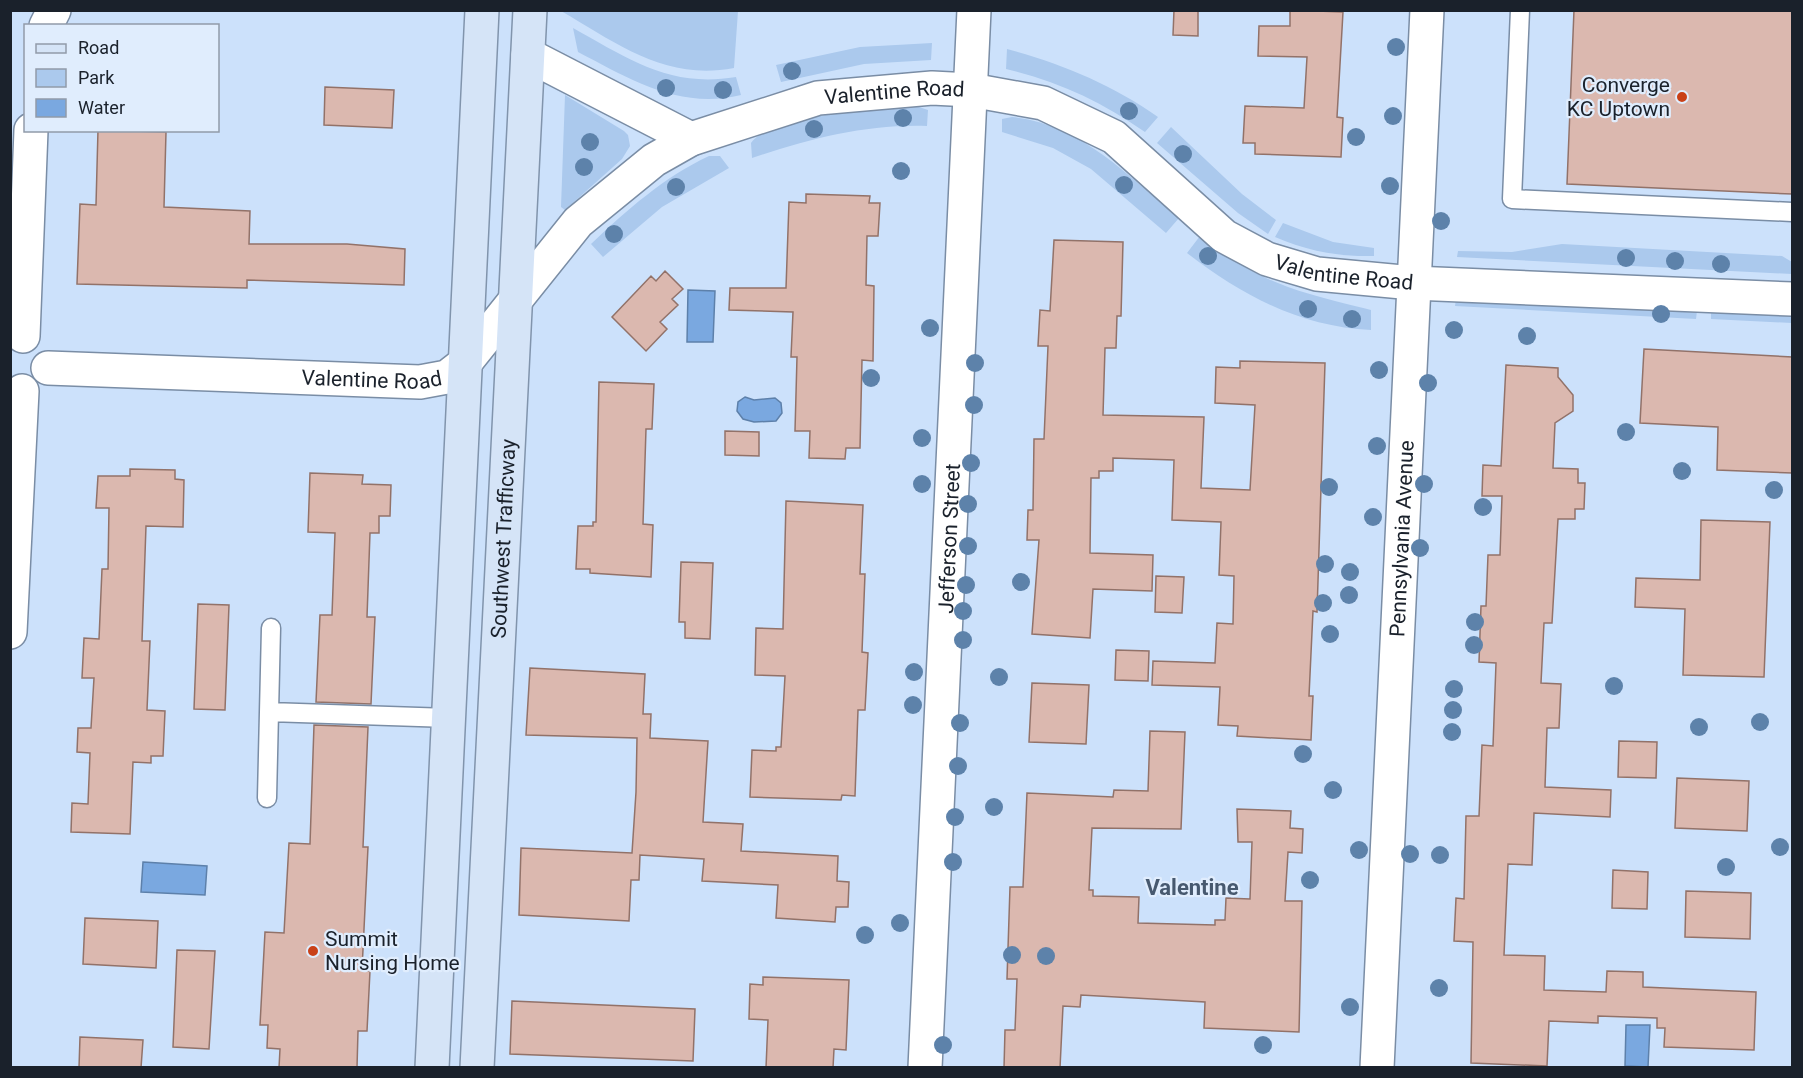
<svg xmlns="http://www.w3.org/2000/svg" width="1803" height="1078" font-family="Roboto,sans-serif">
	<rect width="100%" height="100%" fill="#cce1fb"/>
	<path fill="#abc9ed" d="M561,11H738L734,68C665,81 618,44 561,11Z
		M573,28C629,59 669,88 736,77L741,95C679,110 630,79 578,52Z
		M932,43L931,60L864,64L781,82L776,65L860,47Z
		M1007,49C1062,64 1111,84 1158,117L1145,132C1102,102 1058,81 1006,69Z
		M565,95L624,131L628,135L630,146L622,159L565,210L561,207Z
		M913,105L928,110L927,126C866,124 809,139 752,158L751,143C767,117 882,107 913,105Z
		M1012,117C1081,124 1128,176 1179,218L1166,233L1091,169L1053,148L1002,132V119Z
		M1171,127L1242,194L1276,220L1268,234L1238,213L1157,143Z
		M709,156H720L729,168L662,207L603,257L591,244C627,210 664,177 709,156Z
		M1283,223L1333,242L1374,248V256C1338,257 1308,251 1275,237Z
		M1200,236C1260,284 1298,292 1371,310V330C1301,327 1241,295 1187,253Z
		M1562,244L1782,256L1792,262V274L1457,257L1458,251L1512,252Z
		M1456,299L1697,311L1696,319L1455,306Z
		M1711,312L1792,316V323L1711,319Z"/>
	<path fill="#7aa8e0" stroke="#5d80aa" stroke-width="1.5" d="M688,290L715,291L713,342H687Z
		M745,397L754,400L775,398L781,403L782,413L776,421L754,422L743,419L737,411L738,402Z
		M143,862L207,866L205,895L141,892Z
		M1626,1025H1650L1648,1067L1625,1066Z"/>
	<path fill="#dbb8af" stroke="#927269" stroke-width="1.5" d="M1174,10H1198V36L1173,35Z
		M1290,10L1343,12L1337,117L1343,118L1341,157L1255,154V143H1243L1245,106L1304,108L1307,57L1258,56L1259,26H1290Z
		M1574,10H1792V194L1567,184Z
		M325,87L394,90L392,128L324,125Z
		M98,130L166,132L164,207L250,211L249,244H347L405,249L404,285L247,280V288L77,284L80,204L96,205Z
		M806,194L870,196L869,203H880L878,236H867L866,285L874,286L873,361L862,360L860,448H846L845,459L809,458L810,431H795L797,357H791L793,312L729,310L730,288H786L789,202L806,203Z
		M1054,240L1123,242L1121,316H1117L1116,348H1105L1103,415L1204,417L1201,488L1250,490L1255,405L1215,403L1216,367L1240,368V361L1325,363L1317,612L1313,611L1309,696H1313L1311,740L1237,736L1238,726L1218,725L1220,687L1152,685L1153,661L1215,663L1217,623L1233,624L1234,576L1219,575L1221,522L1172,520L1174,460L1113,458V471H1099V478H1091L1090,553L1153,555L1152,591L1093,589L1090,638L1032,634L1039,540H1027L1028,510H1033L1034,439H1044L1048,346H1038L1040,310L1050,311Z
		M665,271L683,289L672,299L678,305L660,322L667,329L646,351L612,317L651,276L656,281Z
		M1644,349L1792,357V473L1717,470L1718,427L1640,423Z
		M1506,365L1558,368V377L1573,395V411L1555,423L1553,468L1578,469V483H1585L1584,509H1575V519H1558L1552,623H1544L1541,683L1561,684L1559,728H1547L1545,787L1611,790L1610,817L1534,813L1532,865L1508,864L1504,955L1545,956L1544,990L1606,992L1607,971L1643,972V987L1756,992L1754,1050L1664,1047L1665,1028H1657V1018L1598,1016V1023L1549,1021L1547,1066L1471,1063L1473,942L1454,941L1456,898L1464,899L1466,816H1479L1482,745L1493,746L1496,663L1479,662L1481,606H1486L1488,555H1500L1502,496H1482L1483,465L1501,466Z
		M599,382L654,384L652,429H646L643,524L653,525L651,577L590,573V569H576L578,526H593V522H596Z
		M725,431L759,432V456L725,455Z
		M130,469L175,470V479L184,480L183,527L146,526L142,641H150L147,710L165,711L163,756H151V763L133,762L130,834L71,832L72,803L88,804L90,753L77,752L78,728H91L94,678H82L84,638L99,639L102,569H108L109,508H96L98,476H130Z
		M310,473L363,475L362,484L391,485L390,516H379V533H370L367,617H375L371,704L316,702L320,615H332L335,533L308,532Z
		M786,501L863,505L860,574H865L862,652L868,653L865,710H858L855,796L842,795L841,800L750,797L752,750L776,751V747H781L785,676L755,675L756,628L783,629Z
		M1701,520L1770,522L1764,677L1683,675L1685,609L1635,607L1636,578L1700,580Z
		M681,562L713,563L710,639L685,638V622H679Z
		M1156,576L1184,577L1182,613L1155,612Z
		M198,604L229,605L225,710L194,709Z
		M1116,650L1149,651L1148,681L1115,680Z
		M530,668L645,674L643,714H651L650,738L708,741L703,822L743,824L741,851L838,856L837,881L849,882L848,907H836L835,922L776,918L778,885L702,881L704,859L640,855L639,880H631L629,921L519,915L521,848L632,853L636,792L637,738L526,735Z
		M1032,683L1089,685L1086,744L1029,742Z
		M314,725L368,727L363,847H368L362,970L370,971L367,1031H358L357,1068H279L280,1049L267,1048L268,1025H260L265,932L284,933L289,843L310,844Z
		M1150,731L1185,732L1181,829L1092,828L1089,890H1093V896L1139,897L1138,923L1215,925V920H1225L1226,898L1250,899L1252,842H1238L1237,809L1291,811L1290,828L1303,829L1302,853L1288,852L1285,901H1302L1299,1032L1204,1028L1205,1002L1081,995L1080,1007L1063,1006L1060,1068H1004L1005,1030H1015L1017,979H1007L1010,887H1023L1027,793L1113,797L1114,790L1148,791Z
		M1619,741L1657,742L1656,778L1618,777Z
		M1677,778L1749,781L1747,831L1675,828Z
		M1613,870L1648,872L1647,909L1612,908Z
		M1686,891L1751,893L1750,939L1685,937Z
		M85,918L158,921L156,968L83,964Z
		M177,950L215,951L209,1049L173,1047Z
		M763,977L849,980L846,1050L834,1049L833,1068H766L768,1020L749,1019L750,984L763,985Z
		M512,1001L695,1009L693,1061L510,1054Z
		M80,1037L143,1040L141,1068H79Z"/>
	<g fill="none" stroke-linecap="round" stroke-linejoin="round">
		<defs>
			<path id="service" d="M1520,10L1512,199L1792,212
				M269,712L271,628
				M267,798L269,712L449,718"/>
			<g id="minor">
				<path d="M46,26L54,10"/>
				<path d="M528,55L691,139"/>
				<path d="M23,336L31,130"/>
				<path id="s1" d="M48,368L420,382L447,377L465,363L578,222L654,160L691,139L818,98L932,88L971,90L1043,103L1114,137L1224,236L1267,259L1317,274L1413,283L1792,299"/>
				<path d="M10,632L22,391"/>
				<path id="s2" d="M925,1068L974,10"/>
				<path id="s3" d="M1377,1068L1427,10"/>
			</g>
			<g id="primary">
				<path d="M432,1068L482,10"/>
				<path id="s4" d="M477,1068L530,10"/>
			</g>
		</defs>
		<use href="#service" stroke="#7a8da5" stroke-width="21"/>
		<use href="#minor" stroke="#7a8da5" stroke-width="36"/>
		<use href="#primary" stroke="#8194ac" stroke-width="36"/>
		<use href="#service" stroke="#fff" stroke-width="18"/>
		<use href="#minor" stroke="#fff" stroke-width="33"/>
		<use href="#primary" stroke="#d5e4f7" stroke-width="33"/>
	</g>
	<g fill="#5d82aa">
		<circle cx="1396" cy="47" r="9"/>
		<circle cx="792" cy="71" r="9"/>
		<circle cx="666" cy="88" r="9"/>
		<circle cx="723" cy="90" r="9"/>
		<circle cx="1129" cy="111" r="9"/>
		<circle cx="1393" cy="116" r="9"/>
		<circle cx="903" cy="118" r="9"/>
		<circle cx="814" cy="129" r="9"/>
		<circle cx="1356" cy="137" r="9"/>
		<circle cx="590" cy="142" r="9"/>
		<circle cx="1183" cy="154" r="9"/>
		<circle cx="584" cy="167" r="9"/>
		<circle cx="901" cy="171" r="9"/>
		<circle cx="1124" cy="185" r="9"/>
		<circle cx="1390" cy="186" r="9"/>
		<circle cx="676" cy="187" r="9"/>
		<circle cx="1441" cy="221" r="9"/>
		<circle cx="614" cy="234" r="9"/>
		<circle cx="1208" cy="256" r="9"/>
		<circle cx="1626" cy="258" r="9"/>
		<circle cx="1675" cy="261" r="9"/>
		<circle cx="1721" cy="264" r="9"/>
		<circle cx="1308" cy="309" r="9"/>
		<circle cx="1661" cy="314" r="9"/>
		<circle cx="1352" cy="319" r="9"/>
		<circle cx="930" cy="328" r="9"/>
		<circle cx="1454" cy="330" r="9"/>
		<circle cx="1527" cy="336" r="9"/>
		<circle cx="975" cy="363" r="9"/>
		<circle cx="1379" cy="370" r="9"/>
		<circle cx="871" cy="378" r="9"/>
		<circle cx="1428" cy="383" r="9"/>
		<circle cx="974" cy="405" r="9"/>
		<circle cx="1626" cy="432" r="9"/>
		<circle cx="922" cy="438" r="9"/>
		<circle cx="1377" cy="446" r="9"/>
		<circle cx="971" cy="463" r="9"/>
		<circle cx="1682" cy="471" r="9"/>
		<circle cx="922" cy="484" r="9"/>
		<circle cx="1424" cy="484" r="9"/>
		<circle cx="1329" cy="487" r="9"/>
		<circle cx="1774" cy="490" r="9"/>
		<circle cx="968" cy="504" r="9"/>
		<circle cx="1483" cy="507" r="9"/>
		<circle cx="1373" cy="517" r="9"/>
		<circle cx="968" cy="546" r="9"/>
		<circle cx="1420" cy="548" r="9"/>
		<circle cx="1325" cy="564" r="9"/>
		<circle cx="1350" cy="572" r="9"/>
		<circle cx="1021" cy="582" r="9"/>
		<circle cx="966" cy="585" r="9"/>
		<circle cx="1349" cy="595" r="9"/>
		<circle cx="1323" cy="603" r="9"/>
		<circle cx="963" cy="611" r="9"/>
		<circle cx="1475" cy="622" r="9"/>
		<circle cx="1330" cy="634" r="9"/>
		<circle cx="963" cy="640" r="9"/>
		<circle cx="1474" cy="645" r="9"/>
		<circle cx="914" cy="672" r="9"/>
		<circle cx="999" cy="677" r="9"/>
		<circle cx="1614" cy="686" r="9"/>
		<circle cx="1454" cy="689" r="9"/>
		<circle cx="913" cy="705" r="9"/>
		<circle cx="1453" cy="710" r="9"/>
		<circle cx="1760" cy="722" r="9"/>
		<circle cx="960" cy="723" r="9"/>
		<circle cx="1699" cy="727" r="9"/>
		<circle cx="1452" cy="732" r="9"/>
		<circle cx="1303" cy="754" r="9"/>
		<circle cx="958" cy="766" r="9"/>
		<circle cx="1333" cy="790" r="9"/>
		<circle cx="994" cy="807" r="9"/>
		<circle cx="955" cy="817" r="9"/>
		<circle cx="1780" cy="847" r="9"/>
		<circle cx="1359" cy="850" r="9"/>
		<circle cx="1410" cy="854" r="9"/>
		<circle cx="1440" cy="855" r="9"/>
		<circle cx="953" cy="862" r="9"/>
		<circle cx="1726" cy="867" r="9"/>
		<circle cx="1310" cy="880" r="9"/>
		<circle cx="900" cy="923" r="9"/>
		<circle cx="865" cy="935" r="9"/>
		<circle cx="1012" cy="955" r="9"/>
		<circle cx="1046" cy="956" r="9"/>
		<circle cx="1439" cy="988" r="9"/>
		<circle cx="1350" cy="1007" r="9"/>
		<circle cx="943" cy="1045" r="9"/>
		<circle cx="1263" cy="1045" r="9"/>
	</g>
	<g fill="#c94118" stroke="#e0edfd" stroke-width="2">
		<circle cx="1682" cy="97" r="6"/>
		<circle cx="313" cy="951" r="6"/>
	</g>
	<g text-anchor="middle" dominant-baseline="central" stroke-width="4.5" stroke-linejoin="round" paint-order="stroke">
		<g font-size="21" fill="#1a212b" stroke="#e0edfd" text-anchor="end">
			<text x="1670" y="85">Converge<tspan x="1670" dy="24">KC Uptown</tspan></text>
			<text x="325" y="939" text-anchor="start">Summit<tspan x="325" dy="24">Nursing Home</tspan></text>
		</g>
		<g font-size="21" fill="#1a212b" stroke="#e0edfd">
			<text stroke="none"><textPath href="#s1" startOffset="954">Valentine Road</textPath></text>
			<text stroke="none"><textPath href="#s1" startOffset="1458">Valentine Road</textPath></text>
			<text stroke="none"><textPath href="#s1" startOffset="324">Valentine Road</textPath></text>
			<text stroke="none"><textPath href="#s4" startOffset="530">Southwest Trafficway</textPath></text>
			<text stroke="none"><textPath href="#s2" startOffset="530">Jefferson Street</textPath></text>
			<text stroke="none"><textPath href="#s3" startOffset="530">Pennsylvania Avenue</textPath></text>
		</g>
		<g font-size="22" font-weight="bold" fill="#47596f" stroke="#e0edfd">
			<text x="1192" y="887">Valentine</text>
		</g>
	</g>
	<rect width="1803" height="1078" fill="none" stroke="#1a212b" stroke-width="24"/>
	<rect x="24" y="24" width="195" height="108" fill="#e0edfd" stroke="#919ba9" stroke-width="1.5"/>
	<rect x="36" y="44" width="30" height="9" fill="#d5e4f7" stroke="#919ba9" stroke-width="1.5"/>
	<text x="78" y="54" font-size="18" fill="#1a212b">Road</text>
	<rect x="36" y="69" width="30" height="18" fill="#abc9ed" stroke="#919ba9" stroke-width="1.5"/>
	<text x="78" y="84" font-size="18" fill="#1a212b">Park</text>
	<rect x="36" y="99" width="30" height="18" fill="#7aa8e0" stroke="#919ba9" stroke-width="1.5"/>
	<text x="78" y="114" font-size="18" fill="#1a212b">Water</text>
</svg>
